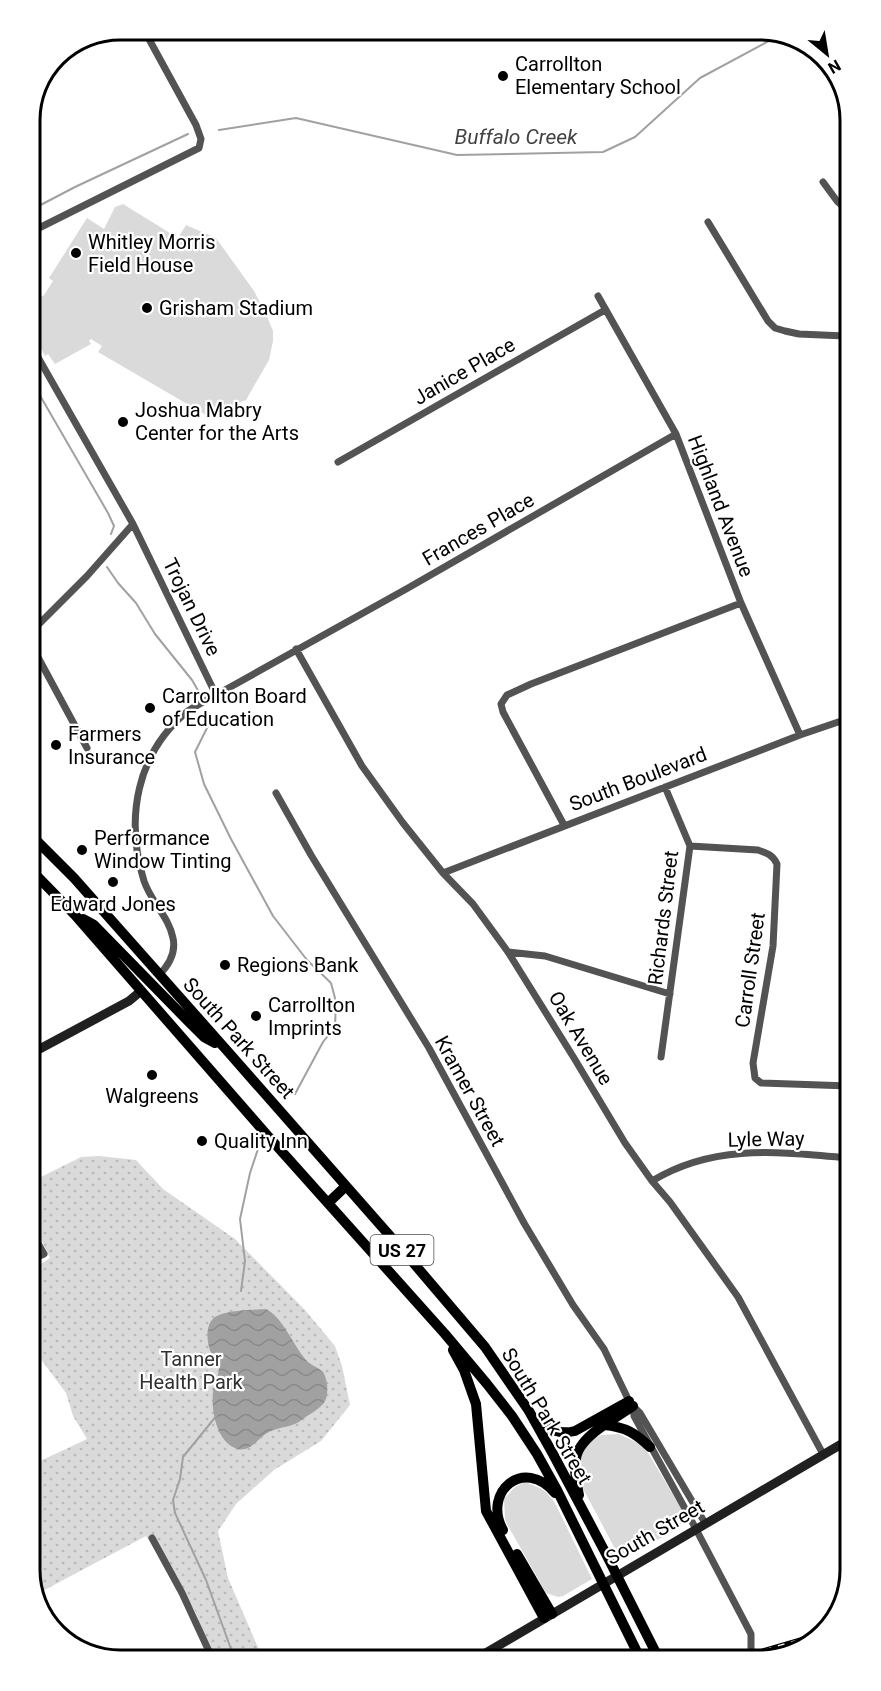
<svg xmlns="http://www.w3.org/2000/svg" width="881" height="1691" font-family="Roboto,sans-serif">
	<defs>
		<pattern id="park-dots" width="8" height="8" patternUnits="userSpaceOnUse" patternTransform="scale(1.5)"><rect width="8" height="8" fill="#dadada"/><path d="M2 2h.1M6 6h.1" fill="none" stroke="#b9b9b9" stroke-width="1.8" stroke-linecap="round"/></pattern>
		<pattern id="water-waves" width="16" height="10" patternUnits="userSpaceOnUse" patternTransform="scale(1.5)"><rect width="16" height="10" fill="#a1a1a1"/><path d="M0 5q4-4 8 0t8 0" fill="none" stroke="#898989"/></pattern>
	</defs>
	<rect width="100%" height="100%" fill="#fff"/>
	<path fill="#dadada" d="M123,204L178,238L186,225L216,238L254,291L266,314L273,331V341L269,360L246,400L206,415L98,352L102,346L91,339L89,341L91,344L55,364L48,354L45,356L31,330V303L44,295L53,281L49,278L87,218L104,229L115,207Z
		M619,1434L644,1446L685,1515L679,1528L621,1560L580,1483L578,1468L582,1450L589,1441L601,1435Z
		M525,1482C542,1489 544,1488 555,1503L592,1579L563,1596L558,1597L546,1593L507,1524L505,1519L504,1499L515,1487Z"/>
	<path fill="url(#park-dots)" d="M99,1156L136,1160L163,1189L235,1239L305,1310L335,1346L342,1366L350,1405L321,1441L274,1470L236,1504L218,1531L228,1578L263,1659L214,1660L195,1611L167,1565L146,1536L37,1594L36,1463L87,1439L73,1416L66,1393L40,1358L36,1356L35,1268L50,1258L35,1227V1180L81,1157Z"/>
	<path fill="url(#water-waves)" d="M266,1309C284,1318 294,1348 308,1362C313,1366 319,1368 323,1372C327,1378 328,1388 327,1394C326,1407 312,1412 303,1419C292,1428 281,1426 269,1432C258,1437 250,1455 235,1448C216,1440 211,1409 213,1392C214,1384 218,1377 219,1370C219,1363 214,1359 211,1353C207,1344 205,1326 213,1319C221,1310 253,1310 266,1309Z"/>
	<g fill="none" stroke-linecap="round" stroke-linejoin="round">
		<path stroke="#a1a1a1" stroke-width="2" d="M219,130L296,118L457,155L603,152L635,137L700,78L780,35
			M31,210L75,187L188,134
			M31,380L108,513L114,526L111,534
			M107,567L118,583L136,603L155,634L192,680L200,694
			M211,720L195,752L204,784L231,839L273,916L307,960L331,983L336,1002L335,1027L323,1042L295,1094
			M241,1291L245,1261L240,1219L250,1173L259,1146
			M217,1415L183,1457L180,1479L173,1500L175,1513L206,1580L235,1660"/>
		<path stroke="#535353" stroke-width="7" d="M823,182L837,201L845,208
			M708,222L768,321L775,328L785,331L799,334L845,336
			M31,232L199,148L201,139L196,125L144,30
			M598,296L676,434L741,603L800,735
			M31,345L133,524L216,695
			M338,462L605,310
			M33,630L87,576L133,524
			M33,648L87,748
			M296,649L362,766L403,823L443,873L473,904L508,952L574,1058L625,1143L652,1181L670,1202L738,1297L823,1454
			M276,793L311,855L429,1048L524,1223L573,1305L604,1349L629,1401L633,1406L640,1413L705,1523
			M564,825L503,712L501,704L507,695L531,684L741,603
			M690,846L758,850C767,853 773,855 777,864L773,946L753,1063L755,1078L761,1083L849,1086
			M443,873L800,735L847,719
			M508,952L545,956L670,994
			M159,975C169,965 176,952 173,938C169,917 151,902 144,881C125,819 136,753 188,711C197,705 207,700 216,695L408,588L676,434
			M661,1057L690,846L665,787
			M652,1181C714,1143 780,1152 849,1158
			M35,1238L44,1254L35,1258
			M633,1406L634,1416L688,1514L751,1634V1654
			M152,1538L182,1593L213,1660"/>
		<path stroke="#202020" stroke-width="9" d="M34,1052L129,1001L141,991
			M479,1657L850,1439"/>
		<path stroke="#000" stroke-width="10" d="M33,837L74,878L230,1054L405,1253L485,1347L529,1411L553,1454L604,1550L657,1655
			M34,873L75,915L267,1135L445,1334L487,1384L512,1416L537,1454L557,1490L639,1656
			M83,919L94,925L186,1019L204,1037L215,1043
			M328,1203L346,1186
			M453,1350L464,1370L476,1404L486,1511L544,1618
			M537,1419C549,1430 559,1435 575,1431L629,1401
			M604,1425L633,1406
			M579,1495C571,1459 573,1446 604,1425C626,1427 635,1433 650,1447
			M503,1530C482,1492 524,1456 555,1493
			M517,1554L552,1614"/>
		<defs>
			<path id="rail" d="M751,1654L820,1634"/>
		</defs>
		<use href="#rail" stroke="#000" stroke-width="4.5"/>
		<use href="#rail" stroke="#fff" stroke-width="2" stroke-dasharray="7" stroke-linecap="butt"/>
	</g>
	<g fill="#000" stroke="#fff" stroke-width="2">
		<circle cx="503" cy="76" r="6"/>
		<circle cx="76" cy="253" r="6"/>
		<circle cx="147" cy="308" r="6"/>
		<circle cx="123" cy="422" r="6"/>
		<circle cx="150" cy="708" r="6"/>
		<circle cx="56" cy="745" r="6"/>
		<circle cx="82" cy="850" r="6"/>
		<circle cx="113" cy="882" r="6"/>
		<circle cx="225" cy="965" r="6"/>
		<circle cx="256" cy="1016" r="6"/>
		<circle cx="152" cy="1075" r="6"/>
		<circle cx="202" cy="1141" r="6"/>
	</g>
	<g text-anchor="middle" dominant-baseline="central" stroke-width="4.5" stroke-linejoin="round" paint-order="stroke">
		<rect fill="#fff" stroke="#4c4c4c" stroke-width="1.5" x="370.5" y="1235" width="63" height="30" rx="4.5"/>
		<g font-size="18" font-weight="bold" fill="#000">
			<text x="402" y="1250">US 27</text>
		</g>
		<g font-size="20" fill="#000" stroke="#fff" text-anchor="start">
			<text x="515" y="64">Carrollton<tspan x="515" dy="23">Elementary School</tspan></text>
			<text x="88" y="242">Whitley Morris<tspan x="88" dy="23">Field House</tspan></text>
			<text x="159" y="308">Grisham Stadium</text>
			<text x="135" y="410">Joshua Mabry<tspan x="135" dy="23">Center for the Arts</tspan></text>
			<text x="162" y="696">Carrollton Board<tspan x="162" dy="23">of Education</tspan></text>
			<text x="68" y="734">Farmers<tspan x="68" dy="23">Insurance</tspan></text>
			<text x="94" y="838">Performance<tspan x="94" dy="23">Window Tinting</tspan></text>
			<text x="113" y="904" text-anchor="middle">Edward Jones</text>
			<text x="237" y="965">Regions Bank</text>
			<text x="268" y="1005">Carrollton<tspan x="268" dy="23">Imprints</tspan></text>
			<text x="152" y="1096" text-anchor="middle">Walgreens</text>
			<text x="214" y="1141">Quality Inn</text>
		</g>
		<g font-size="20" fill="#000" stroke="#fff">
			<text transform="translate(464 371) rotate(-30)">Janice Place</text>
			<text transform="translate(721 506) rotate(69)">Highland Avenue</text>
			<text transform="translate(478 529) rotate(-30)">Frances Place</text>
			<text transform="translate(192 607) rotate(64)">Trojan Drive</text>
			<text transform="translate(638 779) rotate(-21)">South Boulevard</text>
			<text transform="translate(663 918) rotate(-83)">Richards Street</text>
			<text transform="translate(750 970) rotate(-82)">Carroll Street</text>
			<text transform="translate(239 1038) rotate(48)">South Park Street</text>
			<text transform="translate(581 1038) rotate(59)">Oak Avenue</text>
			<text transform="translate(470 1091) rotate(61)">Kramer Street</text>
			<text transform="translate(766 1139) rotate(-1)">Lyle Way</text>
			<text transform="translate(547 1416) rotate(59)">South Park Street</text>
			<text transform="translate(655 1532) rotate(-30)">South Street</text>
		</g>
		<g font-size="20" fill="#313131" stroke="#fff">
			<text x="191" y="1359">Tanner<tspan x="191" dy="23">Health Park</tspan></text>
		</g>
		<g font-size="21" font-style="italic" fill="#424242" stroke="#fff">
			<text x="516" y="137">Buffalo Creek</text>
		</g>
	</g>
	<path d="M0 0H881V1691H0ZM120 40H760A80 80 0 0 1 840 120V1570A80 80 0 0 1 760 1650H120A80 80 0 0 1 40 1570V120A80 80 0 0 1 120 40Z" fill="#fff" fill-rule="evenodd"/>
	<path fill="none" stroke="#000" stroke-width="3" d="M120 40H760A80 80 0 0 1 840 120V1570A80 80 0 0 1 760 1650H120A80 80 0 0 1 40 1570V120A80 80 0 0 1 120 40Z"/>
	<g transform="translate(827 54) rotate(150)" stroke="#ffffff" stroke-width="4.5" paint-order="stroke">
	<path d="M0-4.5L10 22L0 15L-10 22Z" fill="#000000"/>
	<text y="-9" font-size="16" font-weight="bold" text-anchor="middle" fill="#000000">N</text>
	</g>
</svg>
